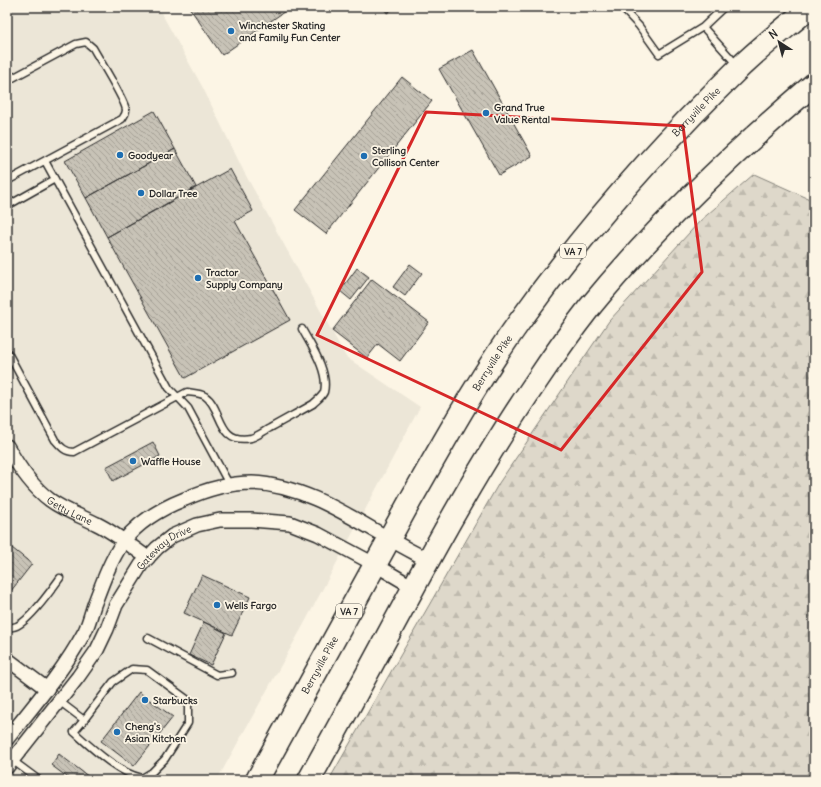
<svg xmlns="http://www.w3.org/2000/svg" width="821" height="787" font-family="Delius,sans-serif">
	<defs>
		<pattern id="forest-firs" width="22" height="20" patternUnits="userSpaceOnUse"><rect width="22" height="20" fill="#ded8ca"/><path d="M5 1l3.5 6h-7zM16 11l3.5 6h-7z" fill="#bfbaae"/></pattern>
		<pattern id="building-back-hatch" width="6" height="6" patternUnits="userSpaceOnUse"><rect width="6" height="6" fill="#c8c3b7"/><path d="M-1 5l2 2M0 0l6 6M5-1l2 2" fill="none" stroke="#a39f95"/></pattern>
	</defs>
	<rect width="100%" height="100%" fill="#fcf5e5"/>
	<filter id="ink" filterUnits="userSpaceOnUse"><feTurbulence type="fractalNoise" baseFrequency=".025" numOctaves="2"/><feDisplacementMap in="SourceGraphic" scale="8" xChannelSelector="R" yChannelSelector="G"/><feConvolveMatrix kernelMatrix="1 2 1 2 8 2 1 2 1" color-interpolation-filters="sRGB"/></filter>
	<g filter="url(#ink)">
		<path fill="#ece6d7" d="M7,7H158L203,88L244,172L346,357L420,407L304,624L217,780H7Z"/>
		<path fill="url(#forest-firs)" stroke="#84827a" d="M754,174L814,201V780H329L499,483L609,321L700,221Z"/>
		<path fill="url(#building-back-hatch)" stroke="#2b2b2b" d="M189,7H291L222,55Z
			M383,7H396L387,13Z
			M473,50L532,156L499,175L439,69Z
			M402,77L432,101L326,234L295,210Z
			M154,111L175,149L86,198L65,161Z
			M175,149L196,187L107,237L86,198Z
			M230,169L253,211L235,221L290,320L185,378L107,237Z
			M410,264L422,273L405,296L393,287Z
			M357,268L369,277L351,300L340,291Z
			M372,279L429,322L400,361L378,344L367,358L332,331Z
			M153,442L160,456L113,481L106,467Z
			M7,544L32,564L7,596Z
			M202,575L250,597L232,635L184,613Z
			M204,622L226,633L211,665L189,655Z
			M139,692L173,717L134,766L101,741Z
			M59,754L93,780H71L51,765Z"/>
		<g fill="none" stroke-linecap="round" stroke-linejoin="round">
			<defs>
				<path id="lane" d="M621,7L639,26L659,54L703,27L724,7
					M703,27L737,65
					M7,81L76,44L86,42L93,48C99,59 125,100 126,110C126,114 124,116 122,119L7,181
					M45,161L169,388L188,408L230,486
					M7,206L55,179
					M7,351L55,440C61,447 65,452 74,452L187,392C193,393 200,393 205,396C223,408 217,445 251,438C258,436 264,431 270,428C284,420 299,412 313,404C317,400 322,397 324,392C329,371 311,346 302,329
					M7,626C9,627 11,628 13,627C26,626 52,589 60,578
					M148,638L217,675L232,673
					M59,701L84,720L74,732C92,748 118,773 142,778L152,772L165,759L188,723V700L147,670L132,669L113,682L84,720
					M12,760L39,780"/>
				<g id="street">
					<path id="s1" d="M7,446C18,466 31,486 50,500C65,511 81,516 97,524C115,533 131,546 148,558"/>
					<path d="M7,659L47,689"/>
					<path d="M7,739C35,704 64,670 85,631C89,623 91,614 94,605C102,584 110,561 123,542C138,522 162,508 185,499C205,490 229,483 252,483C302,485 346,514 388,538C401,546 415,553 428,560"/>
					<path id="s2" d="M7,767L78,677L97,650L107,629L116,605L141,565L157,548L172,536L197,525L220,520H251L290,523L318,534L374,564L413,587"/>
				</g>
				<g id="highway">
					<path id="s3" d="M257,780C307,687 358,594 410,501C445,440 479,378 520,321C584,231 658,147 737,70C760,47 786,28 810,7"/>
					<path d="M309,780C343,719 376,657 409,596C449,521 490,449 538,379C554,355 571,331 589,308C656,226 733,153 814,84"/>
				</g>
			</defs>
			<use href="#lane" stroke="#2b2b2b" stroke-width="9"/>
			<use href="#street" stroke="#2b2b2b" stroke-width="16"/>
			<use href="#highway" stroke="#2b2b2b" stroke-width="25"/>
			<use href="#lane" stroke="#fcf5e5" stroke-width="6"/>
			<use href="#street" stroke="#fcf5e5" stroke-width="13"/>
			<use href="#highway" stroke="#fcf5e5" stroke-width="22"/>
		</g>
	</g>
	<path fill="none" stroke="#d62828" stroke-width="3" stroke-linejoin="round" d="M426,112L683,126L702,272L561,450L317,335Z"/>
	<g fill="#1f6fb2" stroke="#fcf5e5" stroke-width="1.5">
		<circle cx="231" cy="31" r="4"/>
		<circle cx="486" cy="113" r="4"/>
		<circle cx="120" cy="155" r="4"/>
		<circle cx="364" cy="156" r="4"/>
		<circle cx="141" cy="193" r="4"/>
		<circle cx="198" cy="278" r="4"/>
		<circle cx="133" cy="461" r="4"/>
		<circle cx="217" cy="605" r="4"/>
		<circle cx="145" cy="700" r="4"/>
		<circle cx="117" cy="732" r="4"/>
	</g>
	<g text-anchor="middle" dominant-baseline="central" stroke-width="3.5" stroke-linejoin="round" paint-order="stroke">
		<g fill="#fcf5e5" stroke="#6a6863" stroke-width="1">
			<rect x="560" y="244" width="26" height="14" rx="3"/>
			<rect x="336" y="604" width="26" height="14" rx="3"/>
		</g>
		<g font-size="9" font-weight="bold" fill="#2b2b2b">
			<text x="573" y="251">VA 7</text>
			<text x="349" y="611">VA 7</text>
		</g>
		<g font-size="10" font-weight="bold" fill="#2b2b2b" stroke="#fcf5e5" text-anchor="start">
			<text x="239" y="25">Winchester Skating<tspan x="239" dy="12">and Family Fun Center</tspan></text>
			<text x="494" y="107">Grand True<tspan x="494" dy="12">Value Rental</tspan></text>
			<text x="372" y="150">Sterling<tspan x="372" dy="12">Collison Center</tspan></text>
			<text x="128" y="155">Goodyear</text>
			<text x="149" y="193">Dollar Tree</text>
			<text x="206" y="272">Tractor<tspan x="206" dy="12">Supply Company</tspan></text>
			<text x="141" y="461">Waffle House</text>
			<text x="225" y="605">Wells Fargo</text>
			<text x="153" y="700">Starbucks</text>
			<text x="125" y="726">Cheng's<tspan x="125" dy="12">Asian Kitchen</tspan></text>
		</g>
		<g font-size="10" fill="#2b2b2b" stroke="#fcf5e5">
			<text stroke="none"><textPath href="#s3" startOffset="803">Berryville Pike</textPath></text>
			<text stroke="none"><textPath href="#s3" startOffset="479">Berryville Pike</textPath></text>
			<text stroke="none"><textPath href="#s1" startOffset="92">Getty Lane</textPath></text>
			<text stroke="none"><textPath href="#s2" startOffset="273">Gateway Drive</textPath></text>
			<text stroke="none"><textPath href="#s3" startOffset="131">Berryville Pike</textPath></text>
		</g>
	</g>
	<rect width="821" height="787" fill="none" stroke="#fcf5e5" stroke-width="24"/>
	<rect x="12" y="12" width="797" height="763" fill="none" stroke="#2b2b2b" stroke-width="1.5" filter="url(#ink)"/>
	<g transform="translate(779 42) rotate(324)" stroke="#fcf5e5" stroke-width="3" paint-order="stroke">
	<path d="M0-3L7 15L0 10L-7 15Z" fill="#2b2b2b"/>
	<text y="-6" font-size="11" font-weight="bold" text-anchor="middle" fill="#2b2b2b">N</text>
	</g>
</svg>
